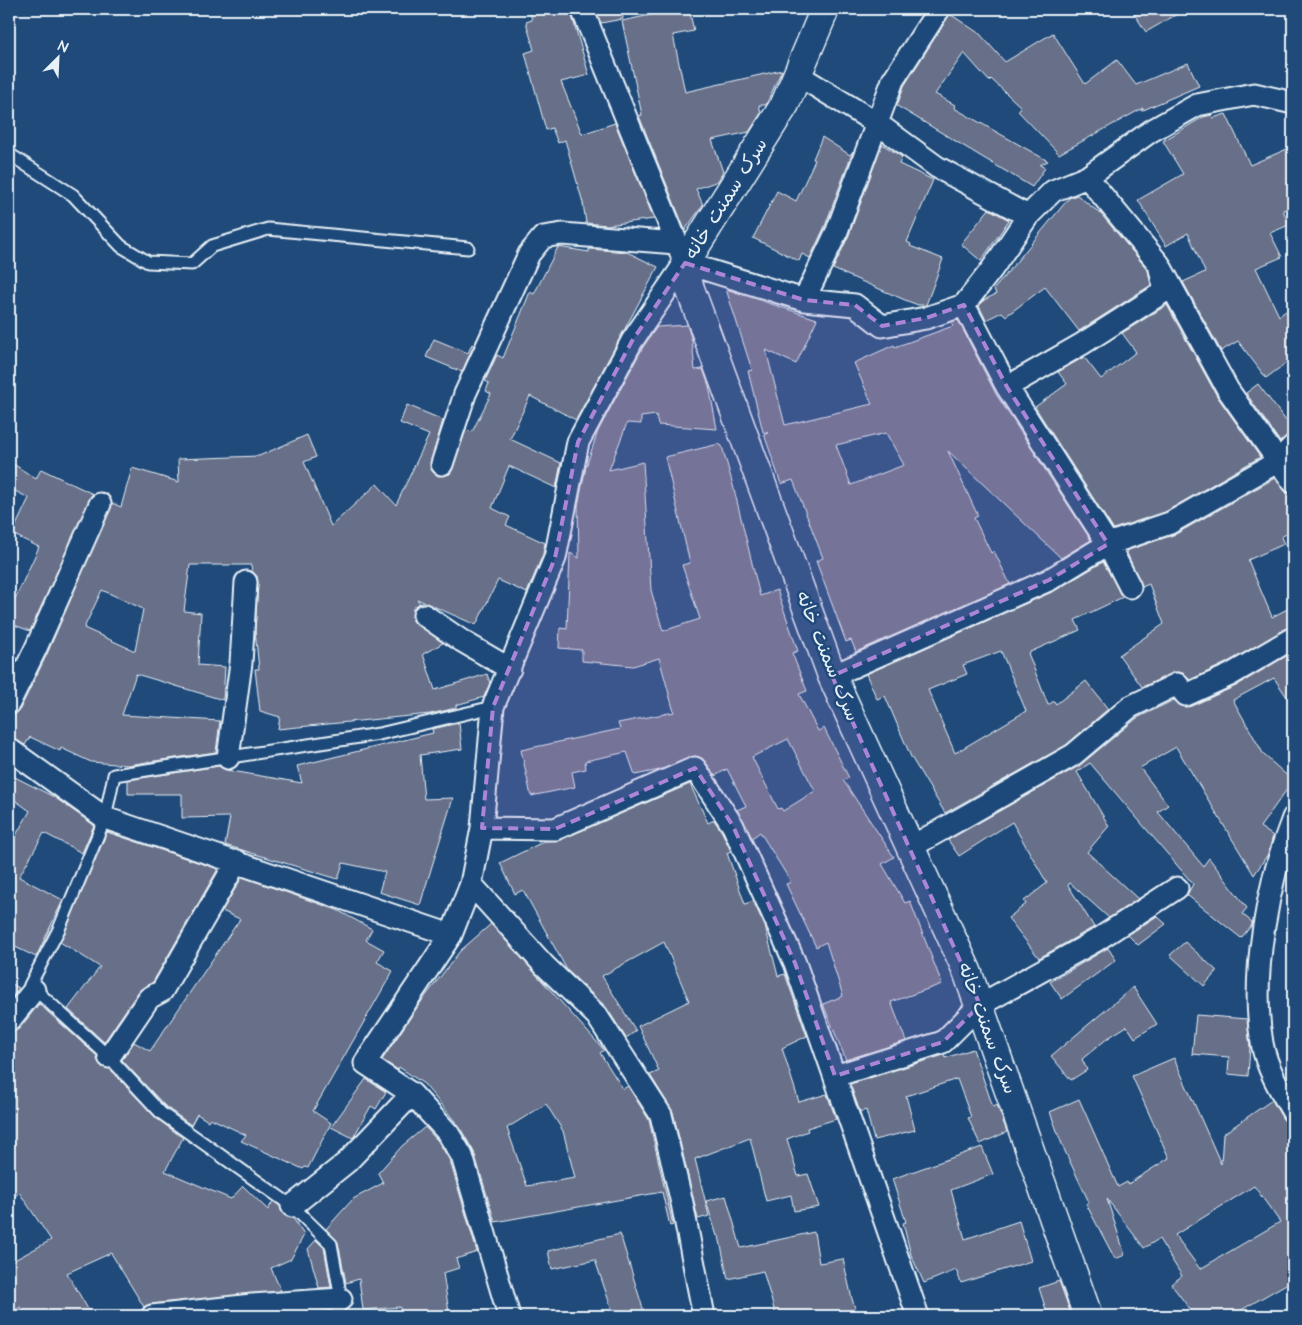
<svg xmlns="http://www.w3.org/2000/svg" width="1302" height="1325" font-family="'Architects Daughter','Playpen Sans Arabic',sans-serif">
	<rect width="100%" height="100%" fill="#1f4a7a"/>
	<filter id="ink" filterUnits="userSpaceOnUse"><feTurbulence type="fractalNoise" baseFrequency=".02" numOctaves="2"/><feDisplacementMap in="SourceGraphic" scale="10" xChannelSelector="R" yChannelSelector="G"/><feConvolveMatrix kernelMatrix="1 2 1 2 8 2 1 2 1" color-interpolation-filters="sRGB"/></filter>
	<g filter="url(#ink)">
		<path fill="#687089" stroke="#e8f1f8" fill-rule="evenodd" d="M529,9H570L589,75L561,82L582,134L615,123L654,219L607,225L586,223L583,203L565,140L558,143L552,128L546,130L525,53L534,50L526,22L532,20Z
			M595,9H622L623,19L601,23Z
			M679,9H689L694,31L673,35L685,92L782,70L766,105H759L761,113L749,132L712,140L723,172L718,181L696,189L703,205L685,230L639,116L642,115L622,21Z
			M1131,9H1186L1146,32Z
			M950,14L980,34L1005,62L1053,33L1085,84L1117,60L1136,85L1188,63L1199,86L1141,111L1143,108L1059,154L1018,111L1021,107L991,79L989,81L964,53L935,94L955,105L954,108L1048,161L1040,165L1045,168L1032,187L897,106L904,86Z
			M1226,114L1250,165L1287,149L1293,163V206L1283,210L1289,225L1270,233L1282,257L1256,268L1279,316L1293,306V358L1266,378L1238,341L1221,351L1183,282L1205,272L1188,233L1166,246L1138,200L1183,174L1163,141L1203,117L1212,115L1213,118Z
			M822,137L850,155L853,151L825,226L810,258L802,254L799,261L753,238L777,191L796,201L815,160L813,159Z
			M882,144L902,157L899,164L933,180L907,242L911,244L910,246L943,259L926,305H918L905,300L833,269L849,235Z
			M1077,195L1101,214L1148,270L1151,285L1079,331L1045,287L1006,316L1002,312L986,320L979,306L984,300L996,294L994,289L1069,198Z
			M989,209L1009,220L981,261L961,244Z
			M558,247L589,252V249L627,252L658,267L576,420L530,396L510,439L561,463L556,488L509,466L492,508L510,517L506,525L545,543L543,554L527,593L498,580L476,625L417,599L420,603L413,608V621L443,643L423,654L435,690L487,674L490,683L484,697L456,705V708L430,714L278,729L280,717L260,711L255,669H259L255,631L258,583L257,576L252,571L251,565H190L184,611L201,613L198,665L225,667L223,700L136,674L122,715L220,721L216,752L127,765L91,762L61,748L60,751L30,737L25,745L9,737V715L16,714L20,709L47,654L112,503L121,507L132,468L179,482L178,459L259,456L307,435L316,457L304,462L331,526L377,484L396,505L429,435L400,423L407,405L443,420L430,466L438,476L450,474L466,430L472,432L491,394L486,391L489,383L485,381L497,355L503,358L530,292L534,294ZM102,590L143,609L135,651L84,628Z
			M726,289L817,319L796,364L766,350L785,425L872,404L854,363L894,345L895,347L953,326L951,322L958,320L996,394L1091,540L1061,558L948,451L978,516L974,518L991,553L994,551L1010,584L856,652L851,640L846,642L816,561L823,558L793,480L781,484L764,434L768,433L763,432L748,371L752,370ZM886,433L904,465L851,485L836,445Z
			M1167,305L1217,396L1260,457L1165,512L1113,529L1035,407L1067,384L1058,372L1084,357L1101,379L1136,352L1122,333Z
			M687,325L692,341L695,370L703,369L709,386L717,429L658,425L656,415L641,417V424L627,423L609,470L643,462L651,590L663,631L700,619L682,565L690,563L665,457L719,444L722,446L733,485L760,596L777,590L798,651L792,653L807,691L799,694L818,731L824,728L849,778L843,780L894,857L882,864L905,903L910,901L942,984L891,1002L906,1041L846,1060L823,1004L843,996L826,942L816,947L786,884L791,882L760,832L752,838L737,810L746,806L727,769L715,776L705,761L695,756L660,770L635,775L627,752L585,761L586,769L572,772L575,787L531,796L521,750L620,729L618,723L674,712L659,658L633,666L582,661V650L559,648L560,628L567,629L570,553L579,558L578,505L586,467L598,431L643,347L657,327ZM788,739L815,791L783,811L781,808L778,809L752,757Z
			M434,339L468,353L472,344L474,345L462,372L426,357Z
			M1258,384L1293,430V434L1280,442L1246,393Z
			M9,461L36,479L41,469L93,494L30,631L9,623V599L14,601L39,547L12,534L29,498L9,488Z
			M1275,478L1293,499V530L1281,537L1284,544L1248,560L1272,617L1293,606V626L1224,664L1190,680L1183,673L1176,672L1142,687L1119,655L1164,624L1149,584L1142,587L1126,551L1176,534Z
			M1103,562L1123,597L1075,620L1080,630L1028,653L1048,705L1054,701L1056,704L1086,681L1108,709L1066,745L945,813L911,757L885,696L877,699L866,674L1054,591ZM1001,651L1026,711L955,753L928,690L967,674L963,665Z
			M1293,652V706L1274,678L1233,700L1264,755L1293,781L1260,827L1273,836L1268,854L1254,875L1176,747L1140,768L1168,805L1158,812L1203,866L1209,858L1247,908L1242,914L1252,922V925L1241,938L1187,895L1193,884L1090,763L1077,772L1109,826L1087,852L1138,899L1109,918L1070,883L1068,885L1094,927L1039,958L1008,918L1026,904L1024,901L1047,883L1012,822L959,856L948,840L1079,766L1137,718L1174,700L1181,706H1191L1236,686Z
			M459,723L462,749L420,755L424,799L453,798L420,905L379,892L385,872L343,863L338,879L225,845L230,817L182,818V794H128V780L219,766L226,770L302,783L297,766L433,733L432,729Z
			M9,774L54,797L94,825L82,853L44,833L19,877L63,900L36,957L9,944V847L30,811L9,796Z
			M690,784L708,823L714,820L722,832L731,851L727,853L745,904L753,901L765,926L778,976L785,974L807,1036L782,1048L799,1102L827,1094L836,1119L807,1128L808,1131L787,1139L798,1176L808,1174L819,1207L794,1211L791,1195L766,1201L750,1138L695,1159L709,1216L698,1219L673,1112L650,1075L659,1071L638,1026L689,1001L664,942L602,976L636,1031L626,1038L606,1007L567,970L523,890L515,894L500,863L545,841L560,840Z
			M107,832L218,869L153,982L139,991L104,1042L68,1009L100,967L60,942Z
			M242,877L337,910L372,929L366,940L384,950L377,962L393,971L313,1111L331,1123L308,1168L305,1167L303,1169L241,1141L246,1135L210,1118L208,1121L197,1114L191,1125L166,1107L122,1060L134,1042L150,1051L240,919L222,911Z
			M1157,916L1166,924L1138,945L1128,935Z
			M491,924L604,1050L600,1053L623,1089L628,1086L649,1120L673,1225L670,1226L662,1192L495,1222L474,1152L459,1126L424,1084L399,1067L398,1070L382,1060L418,1006L460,951ZM546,1104L563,1131L575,1178L527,1186L507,1128Z
			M1185,942L1217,971L1204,986L1170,955Z
			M1108,948L1116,960L1062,999L1050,982Z
			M9,982L19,988L9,1001Z
			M1133,987L1157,1024L1135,1038L1127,1026L1108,1038L1082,1059L1087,1070L1071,1080L1051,1056Z
			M39,1004L97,1056L102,1067L110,1069L156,1118L183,1138L165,1171L231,1199L243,1186L268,1210L273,1201L280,1206L283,1214L293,1218L304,1235L291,1259L271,1268L281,1291L151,1304L144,1307L111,1253L67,1273L92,1316H25L21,1307L9,1313V1263L51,1240L19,1192L9,1203V1033L19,1029Z
			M1196,1015L1247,1019L1250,1047L1248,1076L1228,1074L1229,1057L1192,1054Z
			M973,1049L993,1107L997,1105L1007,1132L980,1144L968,1118L971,1117L957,1079L906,1096L915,1130L874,1140L866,1110L860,1112L850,1084L944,1055L945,1058Z
			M1174,1058L1221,1164L1223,1134L1272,1100L1283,1119L1293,1126V1280L1231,1316H1195L1171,1284L1182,1276L1159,1239L1144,1248L1107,1199L1125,1255L1115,1259L1086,1204L1089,1202L1063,1147L1050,1112L1079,1099L1118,1187L1127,1182L1128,1184L1169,1158L1132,1076ZM1254,1186L1280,1222L1200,1269L1175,1235Z
			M366,1079L386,1092L376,1109L371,1106L353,1138L331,1127Z
			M425,1127L438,1141L450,1161L477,1252L456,1259L459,1268L443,1273L449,1312L424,1316H400V1307L363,1310L359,1279L346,1283L338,1242L326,1229L353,1199L383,1183L378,1173L402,1146Z
			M982,1147L993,1174L951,1190L965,1239L1019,1221L1031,1261L961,1283L956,1270L924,1283L911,1255L903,1223L906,1222L892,1179Z
			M726,1196L741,1248L814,1232L819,1263L843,1259L852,1299L858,1316H776L763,1271L728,1279L719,1236H717L706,1201Z
			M620,1234L644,1312L629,1316H614L595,1260L552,1269L548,1251Z
			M316,1240L324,1248L331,1287L319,1288L308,1249Z
			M1059,1281L1072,1316H1048L1039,1288Z"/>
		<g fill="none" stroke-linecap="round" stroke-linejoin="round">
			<defs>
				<path id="service" d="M9,154L73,195L121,246L148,262L192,264L212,246L268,229L468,248
					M337,1316L341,1299L331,1244L292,1206L161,1113L109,1057L30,985L59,929L105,818L114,775L379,734L493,707"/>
				<path id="minor" d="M582,9L685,263L804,300L855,305L882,326L926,318L964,305L992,269L1028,216L1053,191L1087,177L1151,131L1197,105L1254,94L1293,103
					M798,75L878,124L937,167L1028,216
					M1087,177L1159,264L1228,390L1293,482
					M804,300L837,231L893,80L939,9
					M964,305L1007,387L1108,544L1130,587
					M1007,387L1082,344L1165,291L1160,269
					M442,464L465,394L529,254L543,237L562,234L676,243
					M424,615L462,641L510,669
					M832,676L1049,580L1108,544L1170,523L1277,462L1293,446
					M9,703L36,648L100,504
					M9,749L105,818L451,935
					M228,758L241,663L246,582
					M1293,818C1268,881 1250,975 1262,1043C1266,1067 1281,1092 1293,1112
					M482,828L555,829L695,768L733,826L795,963L918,1316
					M911,847L1073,755L1130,707L1177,684L1186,695L1230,675L1293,638
					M471,884L544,965L597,1016L661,1115L682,1203L704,1316
					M9,1021L34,990
					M109,1057L149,998L162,991L237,861
					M835,1076L943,1042L980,1005L1097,940L1177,888
					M292,1206L347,1162L412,1094
					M152,1316L252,1305L341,1299
					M509,1316L462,1156L448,1133L412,1094L365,1063L451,935L471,884L482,828L493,707L555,558L578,442L632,341L685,263"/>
				<path id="tertiary" d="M825,9L785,104L685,263V275L832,676L967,971L1088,1316"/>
			</defs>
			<use href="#service" stroke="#e8f1f8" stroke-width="15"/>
			<use href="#minor" stroke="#e8f1f8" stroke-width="25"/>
			<use href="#tertiary" stroke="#e8f1f8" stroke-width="31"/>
			<use href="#service" stroke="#1f4a7a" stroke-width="11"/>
			<use href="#minor" stroke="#1f4a7a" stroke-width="21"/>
			<use href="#tertiary" stroke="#1f4a7a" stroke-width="28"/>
		</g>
	</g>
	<path fill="#ac85d9" fill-opacity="0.2" stroke="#ac85d9" stroke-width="4" stroke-dasharray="10 6" stroke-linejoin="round" d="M685,263L804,300L855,305L882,326L926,318L964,305L1007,387L1108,544L1049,580L832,676L980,1005L943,1042L835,1076L795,963L733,826L695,768L555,829L482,828L493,707L555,558L578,442L632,341Z"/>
	<g text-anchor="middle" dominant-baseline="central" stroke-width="5" stroke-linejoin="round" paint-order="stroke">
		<g font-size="19" fill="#e8f1f8" stroke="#1f4a7a">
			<text transform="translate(726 199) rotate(-58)">سرک سمنت خانه</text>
			<text transform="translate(827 656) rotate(68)">سرک سمنت خانه</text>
			<text transform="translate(987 1028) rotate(70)">سرک سمنت خانه</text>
		</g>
	</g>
	<rect width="1302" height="1325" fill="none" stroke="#1f4a7a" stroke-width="30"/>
	<rect x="15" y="15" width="1272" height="1295" fill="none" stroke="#e8f1f8" stroke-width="2" filter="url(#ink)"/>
	<g transform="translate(58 58) rotate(24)" stroke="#1f4a7a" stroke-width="4" paint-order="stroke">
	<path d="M0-4L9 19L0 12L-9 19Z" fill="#e8f1f8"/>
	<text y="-8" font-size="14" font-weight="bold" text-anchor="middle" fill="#e8f1f8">N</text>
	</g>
</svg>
